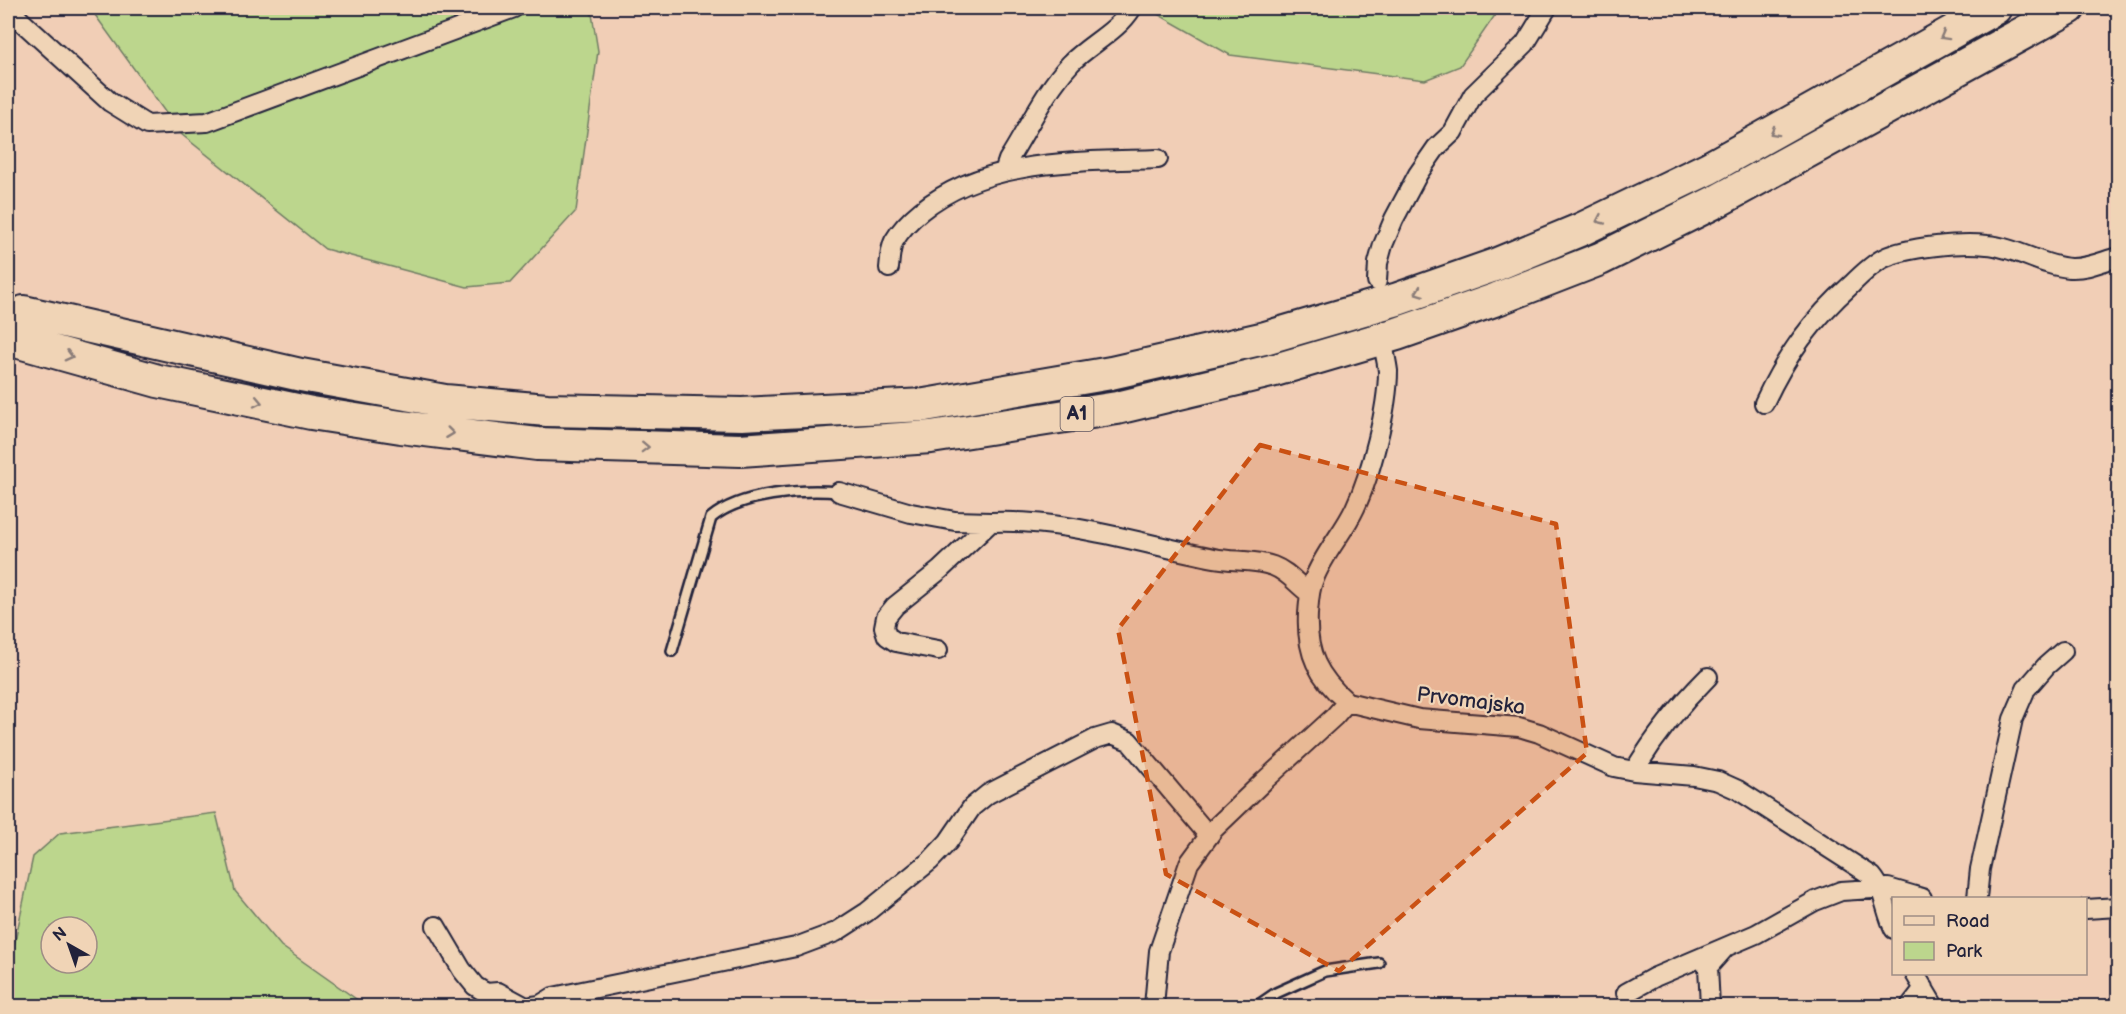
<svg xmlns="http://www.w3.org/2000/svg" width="2126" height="1014" font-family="'Balsamiq Sans',sans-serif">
	<rect width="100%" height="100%" fill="#f1ceb6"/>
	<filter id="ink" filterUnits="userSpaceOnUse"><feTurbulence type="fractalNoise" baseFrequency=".0167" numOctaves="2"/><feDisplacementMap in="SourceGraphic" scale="12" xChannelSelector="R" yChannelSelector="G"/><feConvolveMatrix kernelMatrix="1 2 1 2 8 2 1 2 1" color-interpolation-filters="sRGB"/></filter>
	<g filter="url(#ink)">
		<path fill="#bcd68d" stroke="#6f7c64" stroke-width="1.5" fill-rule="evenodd" d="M90,8H591L598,51L576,211L510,283L467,287L325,249L181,134Z
			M1147,8H1500L1460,66L1425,80L1230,55Z
			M216,813L235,891L281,946L366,1006H8V974L33,857L60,833ZM51,927H87V963H51Z"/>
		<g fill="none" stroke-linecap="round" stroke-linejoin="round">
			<defs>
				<path id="lane" d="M672,651L711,518C741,493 801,489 839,492
					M1257,1006L1276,993L1325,971L1379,963"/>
				<path id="street" d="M10,8L21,21L110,102L147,125L207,122L514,8
					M1004,172L1008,160C1029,127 1044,92 1071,63C1090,44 1118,31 1132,8
					M889,268C890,260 890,249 894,241C901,229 910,220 921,211C986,158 1079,162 1158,159
					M1377,281L1378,263L1383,245L1394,219L1418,174L1436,148L1453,132L1473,95L1525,44L1547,8
					M1764,403C1787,354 1811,321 1852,284C1861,275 1872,264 1884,258C1907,247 1961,242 1987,245C2016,247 2041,266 2070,268C2087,269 2103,261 2118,257
					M839,492L911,513L955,521L991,522
					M938,650L896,642L887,636L884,627L886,617L895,606L940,570L991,522C1067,519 1141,544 1214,558C1234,562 1254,559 1273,566C1289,572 1296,584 1309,593
					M1347,702C1318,677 1306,653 1308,614C1309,602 1309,590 1314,579C1324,553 1344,532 1355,508C1371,474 1388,408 1388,371C1387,363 1385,355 1384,348
					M1634,771C1655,736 1679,706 1708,677
					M1977,898L1980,869L2013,719L2026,689L2046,666L2063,651
					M2086,909L2118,907
					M436,926L462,970L475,986L486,993L498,992L524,1006
					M1915,974L1934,1006
					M1626,993L1655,977L1756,934L1815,901L1841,891L1888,888L1922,898
					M532,1006L540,1005L553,997L796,947L836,932L867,912L930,861L948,842L972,807L988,794L1095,739L1112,734L1129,741L1209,836
					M1154,1006L1159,951L1189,863L1214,829L1264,781L1334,717L1347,702L1419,719L1519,727L1539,733L1614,767L1634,771L1694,776L1718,781L1738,790L1872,876C1885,891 1885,911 1894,929
					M1710,1006L1708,967L1724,949
					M1910,1006L1924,988"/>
				<path id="highway" d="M24,312L301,375L445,401L547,410L742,414L925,405L1111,373L1265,338L1398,299L1495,265L1582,229L1709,168L1995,8
					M12,340L158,381L311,413L401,427L537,444L740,450L931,437L1117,408L1275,370L1397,334L1497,299L1600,259L1719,200L2069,8"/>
			</defs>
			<use href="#lane" stroke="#22223b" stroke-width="14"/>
			<use href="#street" stroke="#22223b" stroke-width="22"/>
			<use href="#highway" stroke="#22223b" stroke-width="36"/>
			<use href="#lane" stroke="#f0d4b6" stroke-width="9"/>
			<use href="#street" stroke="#f0d4b6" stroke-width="18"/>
			<use href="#highway" stroke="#f0d4b6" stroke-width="32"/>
		</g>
		<defs><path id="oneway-chevron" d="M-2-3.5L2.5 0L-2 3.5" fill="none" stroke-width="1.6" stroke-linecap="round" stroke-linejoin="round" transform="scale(1.5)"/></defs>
		<g stroke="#897b78">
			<use href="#oneway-chevron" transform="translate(1944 36) rotate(151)"/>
			<use href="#oneway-chevron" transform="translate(1774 132) rotate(151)"/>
			<use href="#oneway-chevron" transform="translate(1600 220) rotate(155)"/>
			<use href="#oneway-chevron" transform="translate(1419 292) rotate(160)"/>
			<use href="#oneway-chevron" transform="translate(69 356) rotate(15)"/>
			<use href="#oneway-chevron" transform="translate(258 402) rotate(12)"/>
			<use href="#oneway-chevron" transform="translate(450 433) rotate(7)"/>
			<use href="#oneway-chevron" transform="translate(645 447) rotate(2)"/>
		</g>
	</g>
	<path fill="#ca5113" fill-opacity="0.2" stroke="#ca5113" stroke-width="4.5" stroke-dasharray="12 8" stroke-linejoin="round" d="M1260,445L1556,524L1587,753L1339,971L1166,874L1118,629Z"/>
	<g text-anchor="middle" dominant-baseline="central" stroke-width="4.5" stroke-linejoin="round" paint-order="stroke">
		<rect fill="#f0d4b6" stroke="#605760" stroke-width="1.5" x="1060.5" y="397" width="33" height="34" rx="4.5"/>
		<g font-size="20" font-weight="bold" fill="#22223b">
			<text x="1077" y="414">A1</text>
		</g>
		<g font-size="21" fill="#22223b" stroke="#f0d4b6">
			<text transform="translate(1471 701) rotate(7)">Prvomajska</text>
		</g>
	</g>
	<rect width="2126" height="1014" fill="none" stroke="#f0d4b6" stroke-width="30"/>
	<rect x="15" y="15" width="2096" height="984" fill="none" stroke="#22223b" stroke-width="2" filter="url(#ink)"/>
	<rect x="1892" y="897" width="195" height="78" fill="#f0d4b6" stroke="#9e8d85" stroke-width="1.5"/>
	<rect x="1904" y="916" width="30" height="9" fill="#f0d4b6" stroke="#9e8d85" stroke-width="1.5"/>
	<text x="1946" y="927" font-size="18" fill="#22223b">Road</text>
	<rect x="1904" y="942" width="30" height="18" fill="#bcd68d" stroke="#9e8d85" stroke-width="1.5"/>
	<text x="1946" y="957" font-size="18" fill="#22223b">Park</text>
	<g transform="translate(69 945) rotate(320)"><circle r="28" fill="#f0d4b6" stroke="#9e8d85" stroke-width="1.5"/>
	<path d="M0-4.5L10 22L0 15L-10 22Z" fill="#22223b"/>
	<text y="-9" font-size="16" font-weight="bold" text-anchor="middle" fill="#22223b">N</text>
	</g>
</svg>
